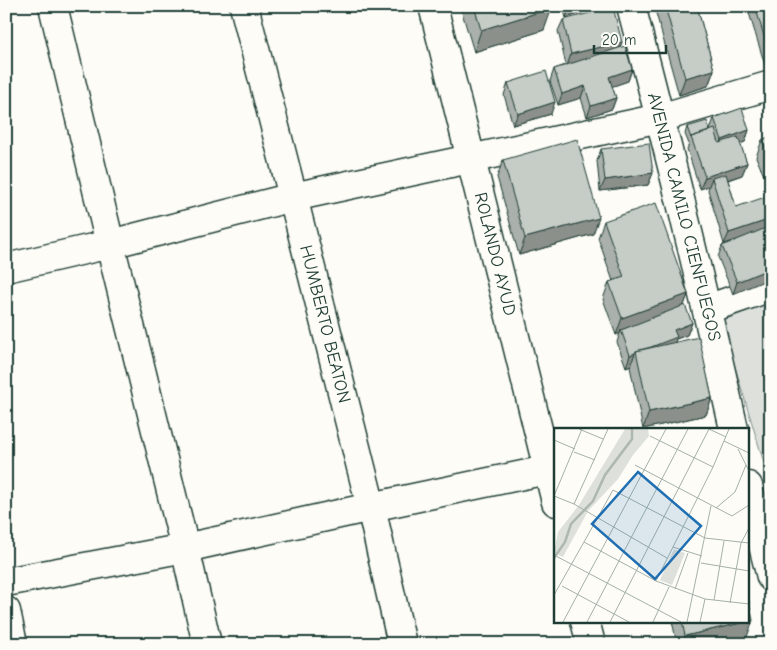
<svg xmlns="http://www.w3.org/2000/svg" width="777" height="650" font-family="'Comic Neue',sans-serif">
	<rect width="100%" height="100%" fill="#fdfcf7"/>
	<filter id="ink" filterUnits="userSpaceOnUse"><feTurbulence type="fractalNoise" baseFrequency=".02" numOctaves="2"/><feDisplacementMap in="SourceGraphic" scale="10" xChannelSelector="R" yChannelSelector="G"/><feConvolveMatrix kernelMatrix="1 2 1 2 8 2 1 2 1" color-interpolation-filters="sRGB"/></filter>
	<g filter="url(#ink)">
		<path fill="#dde0db" stroke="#7e8e88" d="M771,302V486L721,321Z"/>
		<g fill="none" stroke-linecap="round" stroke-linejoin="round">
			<defs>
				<path id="minor" d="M53,6L110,244L185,548L207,644
					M244,6L293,197L371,507L402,644
					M433,6L556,502
					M6,268L110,244L293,197L660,118L771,85
					M707,309L771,287
					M6,582L185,548L371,507L556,468
					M6,611L13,644
					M585,621L591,644"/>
				<path id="major" d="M631,6C668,146 702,287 734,429
					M748,486L771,577"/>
			</defs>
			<use href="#minor" stroke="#1f3d34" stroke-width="31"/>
			<use href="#major" stroke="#1f3d34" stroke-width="31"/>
			<use href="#minor" stroke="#fdfcf7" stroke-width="28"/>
			<use href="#major" stroke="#fdfcf7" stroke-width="28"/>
		</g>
		<path fill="#aab0ab" stroke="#1f3d34" d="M460,6H551L544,30L474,52Z
			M563,6H603L566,18Z
			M654,6H697L714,70L708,86L679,95Z
			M752,6H771V75H768L749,13Z
			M563,20L622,42L620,47L632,69L628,81L612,86L616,98L612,109L587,117L581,98L558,105L550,81L554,69L566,65L558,31Z
			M508,83L551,114L513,125L504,95Z
			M714,118L749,130L745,142L740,144L747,163L742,175L728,180L736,207L770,230L767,231L733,294L718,257L722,246L724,244L708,190L709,186L700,189L687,149L689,144L685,134L687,127L710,130Z
			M771,136V192L756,157L762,140Z
			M601,149L653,173L648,185L600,191L597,161Z
			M503,160L593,234L519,255L497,177Z
			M604,221L688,294L684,305L692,323L687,335L676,339L675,342L712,398L706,415L643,429L630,367L631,365L626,367L617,342L620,333L616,335L603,299L609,282L613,281L598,238Z
			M672,621H748L747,637L718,644H677Z"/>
		<path fill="#8b908b" stroke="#1f3d34" d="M570,6H603L566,18Z
			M552,8L544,30L474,52L481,30Z
			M622,42L618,53L567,66L571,54Z
			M771,68V75H768Z
			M632,69L628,81L605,89L609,77Z
			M714,70L708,86L679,95L685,78Z
			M585,86L581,98L558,105L562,94Z
			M616,98L612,109L587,117L591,106Z
			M555,102L551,114L513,125L518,114Z
			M749,130L745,142L718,152L722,140Z
			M747,163L742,175L714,184L712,178L709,186L700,189L705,177Z
			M653,173L648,185L600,191L605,180Z
			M599,218L593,234L519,255L525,238Z
			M771,219L770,230L724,244L729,233Z
			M771,268V278L733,294L737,282Z
			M688,294L682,311L621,330L620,333L616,335L622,318Z
			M692,323L687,335L676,339L673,349L637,353L674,330Z
			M635,353L631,365L626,367L630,355Z
			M712,398L706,415L643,429L649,412Z
			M753,620L747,637L718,644H682L685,636Z"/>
		<path fill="#c6cdc7" stroke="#1f3d34" d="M474,6H551L552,8L481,30Z
			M665,6H697L714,70L685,78Z
			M755,6H771V59Z
			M613,7L622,42L571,54L563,20Z
			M625,46L632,69L609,77L616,98L591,106L585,86L562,94L554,69Z
			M546,71L555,102L518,114L508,83Z
			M742,108L749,130L722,140L714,118Z
			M707,121L710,131L691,137V138L687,127Z
			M715,129L719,143L738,137L747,163L705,177L691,137Z
			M771,136V160L762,140Z
			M577,139L599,218L525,238L503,160Z
			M649,143L653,173L605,180L601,149Z
			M726,174L736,207L768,196L771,204V219L729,233L712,178Z
			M656,203L688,294L622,318L609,282L624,277L604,221Z
			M766,228L771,240V268L737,282L722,246Z
			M685,305L692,323L674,330L677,337L651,347L636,351L635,353L630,355L621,330Z
			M699,337L712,398L649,412L636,351Z
			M748,598L753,620L685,636L682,621H748Z"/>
	</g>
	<g text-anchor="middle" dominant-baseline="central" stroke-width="5" stroke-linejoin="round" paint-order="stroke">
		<g font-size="18" fill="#1f3d34" stroke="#fdfcf7">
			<text transform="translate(684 217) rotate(76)">AVENIDA CAMILO CIENFUEGOS</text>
			<text transform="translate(495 254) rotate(76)">ROLANDO AYUD</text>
			<text transform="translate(325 324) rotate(76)">HUMBERTO BEATON</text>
		</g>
	</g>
	<g transform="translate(554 428)">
		<rect width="195" height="195" fill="#fdfcf7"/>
		<path d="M71,1H94L95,8L79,27L64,51L34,83L9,129L0,125L4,104L25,77ZM120,121L131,125L118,157L106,152Z" fill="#dde0db"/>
		<path fill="none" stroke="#aeb8b1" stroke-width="2.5" d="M0,130L11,114L17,96L39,73L51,47L78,11V1"/>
		<path fill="none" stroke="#a4b0a9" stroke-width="1" d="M25,1L49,11M155,1L172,9M96,8L159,39M0,12L21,21M170,13L195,25M184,21L195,43M20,24L41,32M81,37L178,88L195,77M0,68L20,76L113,130M0,68L28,1M20,76L54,1M162,80L181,64L192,37M30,114L59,62L151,110L195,115M119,119L148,128M0,127L127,194M147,135L195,143M102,153L151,171L195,176M8,158L75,194M121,161L134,125M0,167L30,114L102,153L159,39L175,1M160,172L170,113M176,175L187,115L195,100M9,194L112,1M33,194L134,1M56,194L155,1M99,194L115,159M133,194L157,78M146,194L151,171"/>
		<path fill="#1f6fb2" fill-opacity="0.15" stroke="#1f6fb2" stroke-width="2.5" d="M84,44L147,98L101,151L38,96Z"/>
		<rect width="195" height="195" fill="none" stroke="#1f3d34" stroke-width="2.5"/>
	</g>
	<rect width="777" height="650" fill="none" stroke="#fdfcf7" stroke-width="25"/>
	<rect x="12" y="12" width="752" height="625" fill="none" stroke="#1f3d34" stroke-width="2" filter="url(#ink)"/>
	<path d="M594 45v8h72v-8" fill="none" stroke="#1f3d34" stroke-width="2.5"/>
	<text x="602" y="45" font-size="15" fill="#1f3d34" stroke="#fdfcf7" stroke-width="4" paint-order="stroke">20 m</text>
</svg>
